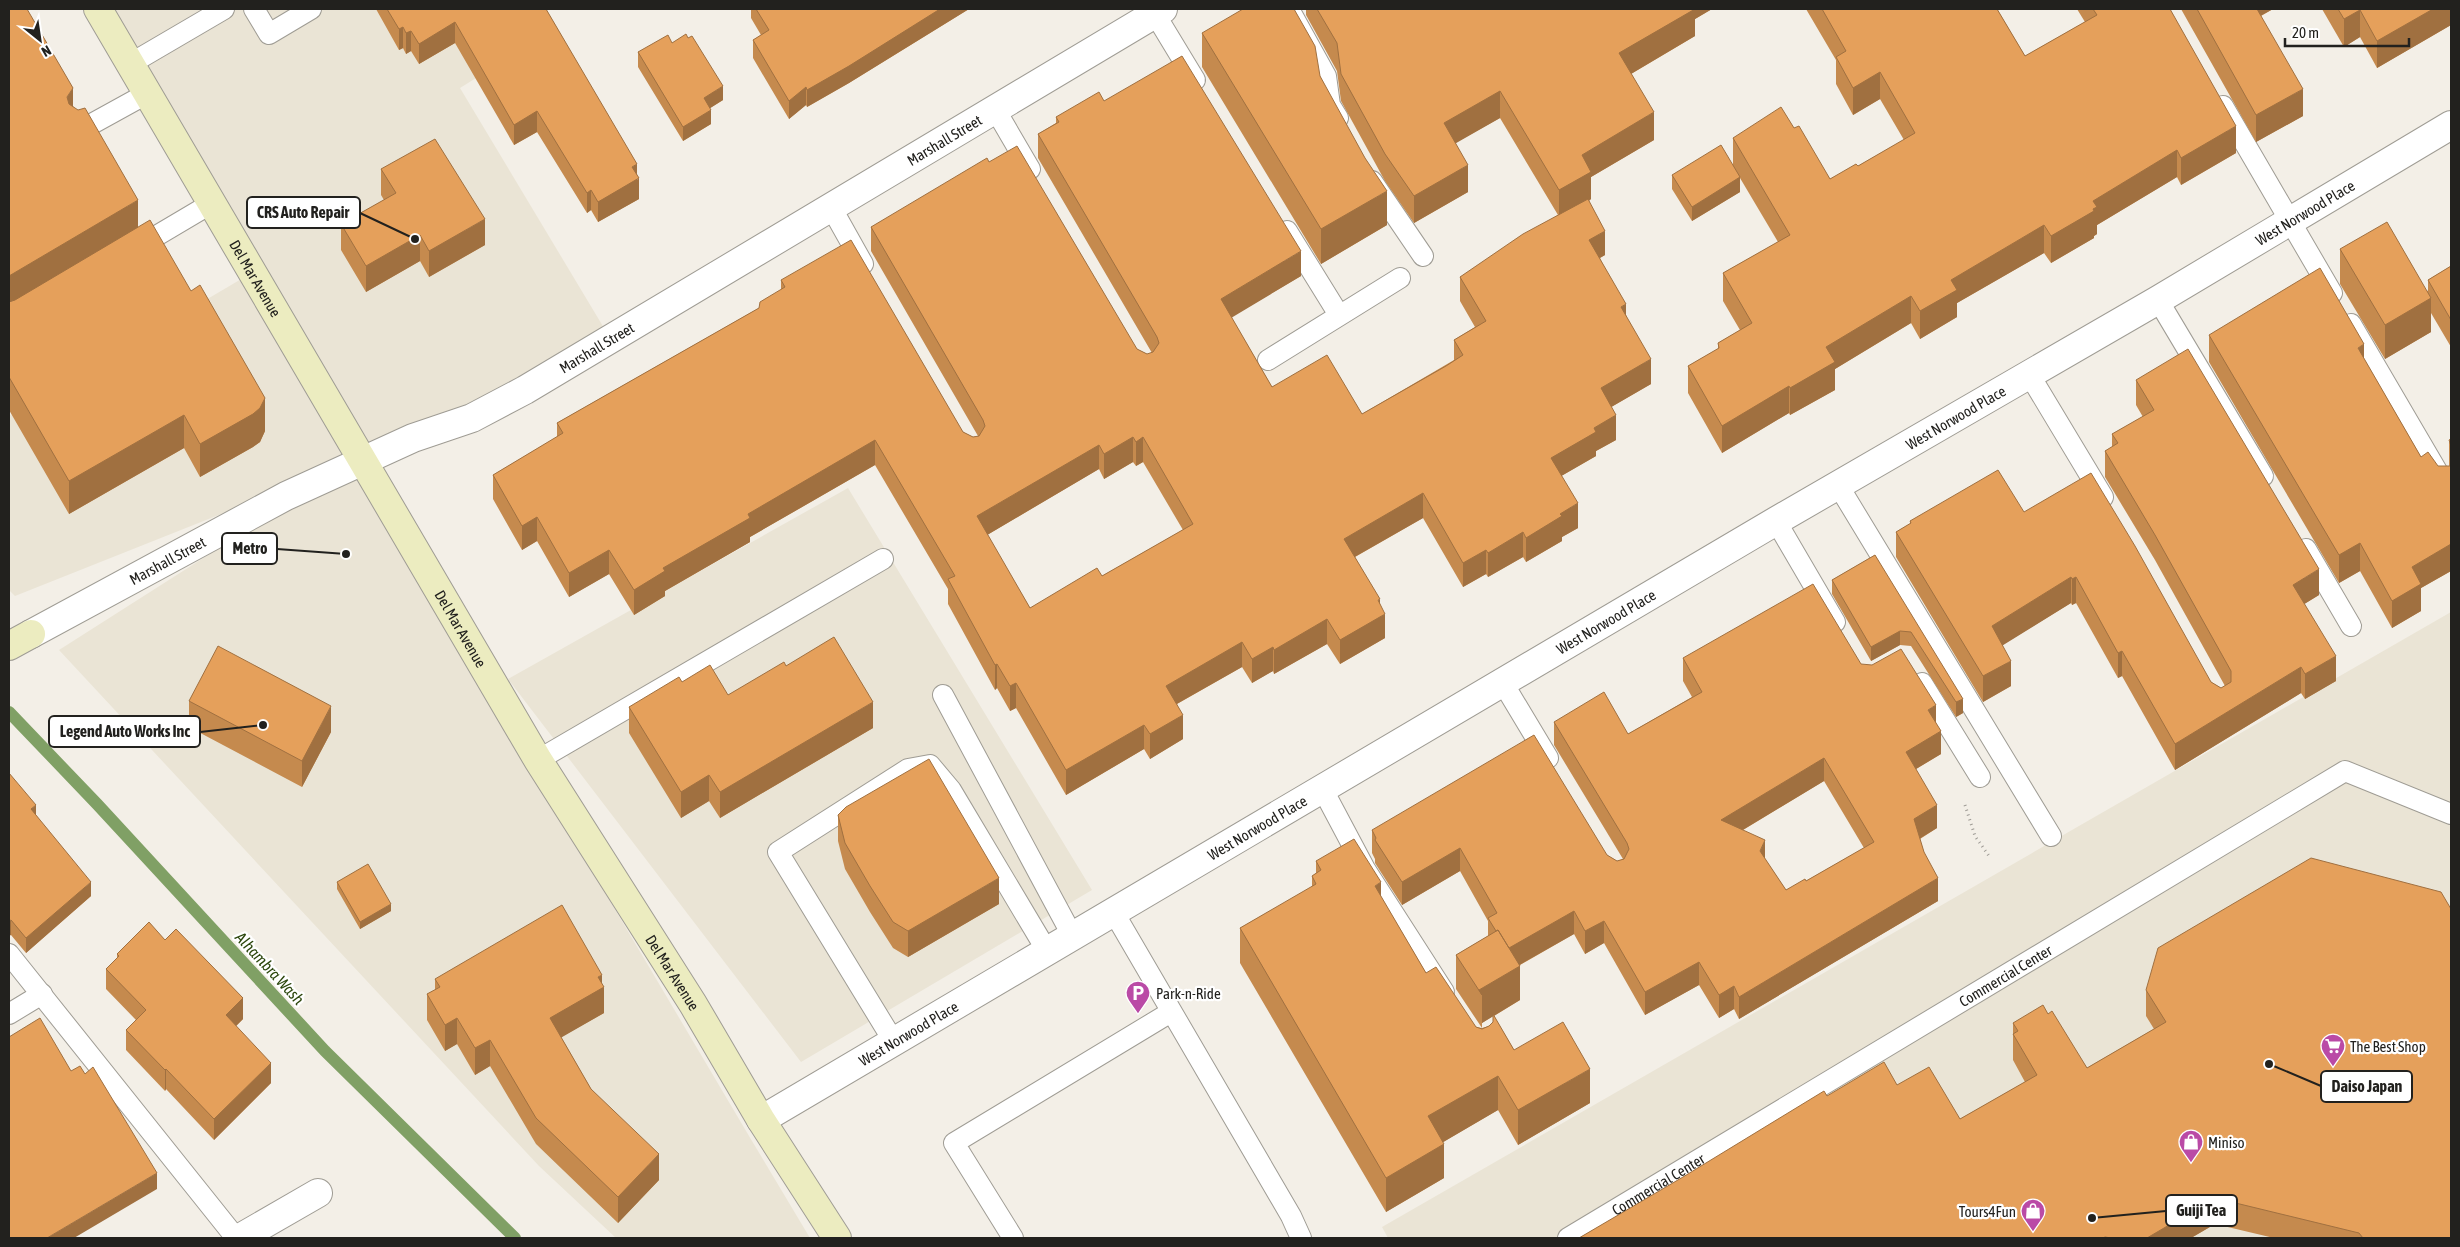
<svg xmlns="http://www.w3.org/2000/svg" width="2460" height="1247" font-family="'Asap Condensed',sans-serif">
	<rect width="100%" height="100%" fill="#f3efe7"/>
	<path fill="#eae4d5" d="M112,9H453L489,70L460,88L604,328L455,413L371,446Z
		M243,278L351,460L284,489L15,596L9,590V416Z
		M357,473L749,1136L810,1238H616L539,1166L59,650L293,501Z
		M848,488L1092,890L801,1062L508,679Z
		M2451,612V1238H1388L1382,1227Z"/>
	<g fill="none" stroke-linecap="round" stroke-linejoin="round">
		<path stroke="#80a065" stroke-width="12" d="M9,712L97,804L325,1051L515,1238"/>
		<defs>
			<g id="lane">
				<path d="M254,9L269,34L311,9"/>
				<path d="M1289,9L1326,76L1330,105L1338,118"/>
				<path d="M1155,14L1195,80"/>
				<path d="M130,64L224,9"/>
				<path d="M2223,106L2332,293"/>
				<path d="M995,109L1030,169"/>
				<path d="M79,131L148,93"/>
				<path d="M1372,181L1423,256"/>
				<path d="M831,207L863,264"/>
				<path d="M1287,231L1339,315"/>
				<path d="M136,248L212,203"/>
				<path d="M2158,300L2263,476"/>
				<path d="M2351,324L2440,476"/>
				<path d="M1268,360L1400,278"/>
				<path d="M2029,374L2103,497"/>
				<path d="M1838,485L2051,836"/>
				<path d="M1776,521L1835,622"/>
				<path d="M2306,549L2351,626"/>
				<path d="M1503,683L1548,758"/>
				<path d="M1922,683L1980,777"/>
				<path d="M943,695L1073,937"/>
				<path d="M538,760L883,559"/>
				<path d="M1322,788L1365,869L1444,992"/>
				<path d="M1113,911L1291,1216L1301,1238"/>
				<path d="M9,954L236,1238"/>
				<path d="M9,1014L42,994"/>
				<path d="M894,1042L778,852L908,769L930,765L951,790L1047,951"/>
				<path d="M1013,1238L954,1143L1171,1012"/>
				<path id="s1" d="M1568,1238L2345,771L2451,814"/>
			</g>
			<g id="street">
				<path id="s2" d="M31,634L286,496L413,438L472,418L525,390L1163,9"/>
				<path id="s3" d="M761,1120L1776,521L2158,300L2451,125"/>
				<path d="M240,1238L318,1193"/>
			</g>
			<g id="secondary">
				<path id="s4" d="M98,9L538,760L693,1004L761,1120L837,1238"/>
				<path d="M9,646L31,634"/>
			</g>
		</defs>
		<use href="#lane" stroke="#9f9c94" stroke-width="22"/>
		<use href="#street" stroke="#9f9c94" stroke-width="30"/>
		<use href="#secondary" stroke="#9f9c94" stroke-width="30"/>
		<path stroke="#9e9b95" stroke-width="3" stroke-dasharray="1 4" stroke-linecap="butt" d="M1965,805L1975,836L1989,856"/>
		<use href="#lane" stroke="#fff" stroke-width="20"/>
		<use href="#street" stroke="#fff" stroke-width="28"/>
		<use href="#secondary" stroke="#ececc0" stroke-width="28"/>
	</g>
	<path fill="#c58a4e" fill-rule="evenodd" d="M9,9L73,106L138,227L265,431L260,442L253,447L200,477L184,448L69,514L9,410Z
		M376,9H546L637,174L639,199L598,222L591,210L587,213L537,132L514,145L455,43L419,64L411,51L406,54L403,48L399,50Z
		M751,9H969L849,83L807,107L806,105L789,119L753,58V40L761,35L751,18Z
		M1306,9H1712L1695,19V36L1631,74L1654,140L1591,177V199L1589,201L1605,255L1600,258L1626,315L1651,384L1611,407L1616,440L1596,451V456L1561,476L1578,528L1562,537V541L1526,562L1523,557L1488,577L1486,574L1463,587L1423,518L1355,557L1380,604L1385,638L1340,664L1327,644L1274,674L1273,671L1252,683L1242,667L1177,704L1183,739L1150,759L1144,749L1066,795L1016,708L1010,711L997,688L995,690L948,604V589L875,465L750,537V542L665,591V596L634,615L609,574L569,597L537,541L522,550L493,499V475L557,437V423L759,308L781,290V280L963,432L973,437L978,436L871,251V227L989,162L1137,349L1147,354L1152,353L1038,158V134L1056,123V117L1104,101L1301,276L1231,317L1272,387L1362,414L1454,360V340L1475,327L1460,301V277L1558,215L1500,118L1455,143L1468,192L1414,223L1385,181L1341,101L1337,71L1306,15ZM1133,462L1136,466L1143,462L1183,530L1102,576L1030,608L987,535L1099,469L1104,479Z
		M1806,9H1997L2025,56L2085,22L2077,9H2170L2236,153L2181,185L2177,177L2097,225V234L2094,236V238L2051,263L2044,253L1957,303V317L1920,339L1911,323L1835,369V390L1790,415L1789,413L1722,453L1688,393V366L1718,349V343L1740,330L1723,301V273L1778,242L1740,178V192L1692,221L1672,189V175L1733,165V138L1794,128L1830,179L1858,166L1904,140L1880,99L1853,115L1836,84V60Z
		M2181,9H2273L2261,16L2303,116L2256,142Z
		M2322,9H2451V25L2377,68L2360,37L2344,47Z
		M1202,33L1320,76L1387,225L1321,264L1202,67Z
		M672,43L723,100L710,108L711,124L683,141L638,67V52Z
		M381,169L485,245L429,277L420,261L366,292L341,250V224L384,200L381,195Z
		M2340,249L2428,291V280L2451,266V347L2431,313V332L2385,359L2340,284Z
		M2209,335L2364,359L2421,457L2438,466H2449V440L2451,439V571L2421,588V611L2392,628L2360,571L2339,583L2209,362Z
		M2136,380L2319,595L2304,604L2336,681L2305,699L2301,693L2175,770L2122,676L2118,678L2076,603L2072,605L2071,603L2002,645L2011,686L1983,702L1896,557V532L1910,524V521L2024,512L2211,682L2221,688L2225,686L2155,560L2105,477V451L2112,447V434L2143,417L2136,405Z
		M1875,555L1963,713L1956,717L1911,646L1900,645L1871,661L1832,594V580Z
		M1683,658L1861,664L1936,723L1941,754L1916,769L1937,828L1920,839L1938,901L1739,1019L1734,1009L1719,1018L1699,985L1645,1015L1604,943L1585,954L1574,934L1520,965V1000L1494,1016L1514,1050L1590,1103L1518,1145L1498,1110L1443,1142L1444,1178L1386,1212L1240,963V928L1312,887V876L1316,873V861L1381,897L1426,973L1476,1027L1482,1028L1456,989V955L1488,936V921L1460,871L1402,905L1375,863V859L1372,853V830L1607,855L1617,861L1623,859L1554,745V722L1628,734L1692,697L1683,681ZM1824,781L1864,848L1806,881L1786,890L1765,859L1743,830ZM1493,1016V1022L1489,1026L1482,1028V1023Z
		M786,666L873,728L720,818L709,801L681,818L629,733V707L682,682L728,695Z
		M189,701L331,732L302,787L189,727Z
		M9,773L36,815L91,896L26,953L11,935Z
		M838,815L999,904L908,957L893,948L870,912L845,869L838,841Z
		M337,882L391,911L360,929L337,889Z
		M165,940L243,1019L236,1026L271,1083L214,1140L166,1089L165,1091L126,1050V1030L136,1020L106,989V969L117,959V954Z
		M435,979L602,984L604,1013L561,1037L591,1089L659,1180L618,1223L536,1144L490,1066L475,1075L457,1044L445,1051L427,1020V994L435,990Z
		M2146,990L2451,1238H2274L2215,1224L2191,1238H1579L1827,1096L1897,1085L1960,1119L2025,1082L2013,1060V1023L2048,1014L2087,1068L2154,1029L2146,1016Z"/>
	<path fill="#a07040" d="M940,9H969L849,83L807,107V90Z
		M1688,9H1712L1695,19V36L1619,81V53Z
		M2249,9H2273L2249,22Z
		M2433,9H2451V25L2377,68V41Z
		M2360,10V37L2344,47V19Z
		M455,22V43L419,64V44Z
		M403,27V48L399,50V29Z
		M411,31V51L406,54V33Z
		M1880,72V99L1853,115V88Z
		M723,86V100L704,112V98Z
		M806,87V105L789,119V101Z
		M73,88V121L67,97Z
		M2303,89V116L2256,142V115Z
		M1500,91V118L1444,150V123Z
		M711,110V124L683,141V127Z
		M537,111V132L514,145V125Z
		M1654,112V140L1591,177V199L1559,218V190L1582,155Z
		M2236,126V153L2181,185V158Z
		M2177,150V177L2097,225V234L2094,236V238L2051,263V236L2093,201Z
		M637,164V180L639,178V199L598,222V202L632,167Z
		M1468,165V192L1414,223V196Z
		M1740,177V192L1692,221V207Z
		M591,190V210L587,213V193Z
		M1387,191V225L1321,264V229Z
		M138,200V233L9,309V276Z
		M485,219V245L429,277V251Z
		M2044,225V253L1957,303V317L1920,339V311L1951,280Z
		M1605,231V255L1589,264V240Z
		M420,235V261L366,292V266Z
		M1301,251V276L1221,324V299Z
		M1911,296V323L1835,369V390L1790,415V388L1826,347Z
		M2431,298V332L2385,359V325Z
		M1626,304V328L1621,307Z
		M2364,344V371L2358,348Z
		M1651,359V384L1601,413V388Z
		M1789,386V413L1722,453V426Z
		M265,398V431L260,442L253,447L200,477V444Z
		M184,415V448L69,514V481Z
		M1616,415V440L1596,451V456L1551,482V458L1594,428Z
		M1133,437V462L1104,479V454Z
		M1143,437V462L1136,466V442Z
		M875,440V465L750,537V542L665,591V596L634,615V590L663,568L748,514Z
		M1099,445V469L977,541V516Z
		M1423,493V518L1344,563V539Z
		M1578,503V528L1562,537V541L1526,562V538L1560,514Z
		M537,517V541L522,550V526Z
		M1523,532V557L1488,577V553Z
		M2360,543V571L2339,583V555Z
		M2451,544V571L2421,588V611L2392,628V601L2412,567Z
		M609,550V574L569,597V573Z
		M1486,550V574L1463,587V563Z
		M2319,569V595L2293,611V585Z
		M2071,577V603L1992,652V626Z
		M2076,577V603L2072,605V579Z
		M1380,599V617L1385,614V638L1340,664V640Z
		M1327,619V644L1274,674V650Z
		M1900,631V645L1871,661V647Z
		M1242,642V667L1166,710V686Z
		M1273,647V671L1252,683V659Z
		M2122,651V676L2118,678V653Z
		M2336,656V681L2305,699V674Z
		M2011,661V686L1983,702V676Z
		M997,664V688L995,690V665Z
		M2301,667V693L2175,770V744Z
		M1016,683V708L1010,711V686Z
		M1963,699V713L1956,717V702Z
		M873,702V728L720,818V792Z
		M1936,705V728L1928,710Z
		M331,706V732L302,787V761Z
		M1183,715V739L1150,759V734Z
		M1144,725V749L1066,795V770Z
		M1941,731V754L1906,775V752Z
		M1824,758V781L1721,843V820Z
		M709,775V801L681,818V792Z
		M36,805V819L31,809Z
		M1937,805V828L1914,842V819Z
		M1765,840V863L1760,851Z
		M1460,848V871L1402,905V882Z
		M999,878V904L908,957V931Z
		M1938,878V901L1739,1019V997Z
		M91,882V896L26,953V938Z
		M1381,882V916L1375,886Z
		M391,904V911L360,929V922Z
		M1574,911V934L1507,972V949Z
		M11,920V935L9,936V921Z
		M1604,921V943L1585,954V931Z
		M1699,962V985L1645,1015V992Z
		M1520,966V1000L1482,1023V995L1479,990Z
		M602,975V988L604,987V1013L550,1044V1018L598,977Z
		M1734,986V1009L1719,1018V995Z
		M243,998V1019L226,1036V1015Z
		M457,1018V1044L445,1051V1025Z
		M490,1040V1066L475,1075V1048Z
		M271,1063V1083L214,1140V1119Z
		M166,1069V1089L165,1091V1070Z
		M1590,1069V1103L1518,1145V1110Z
		M1498,1076V1110L1428,1151V1116Z
		M1444,1144V1178L1386,1212V1178Z
		M659,1154V1180L618,1223V1197Z
		M157,1173V1189L74,1238H47Z
		M2215,1198V1224L2191,1238H2147Z"/>
	<path fill="#e5a05b" stroke="#a07040" fill-rule="evenodd" d="M9,9H27L73,88L67,97L69,104L78,110L85,108L138,200L9,276Z
		M387,9H546L637,164L632,167L639,178L598,202L591,190L587,193L537,111L514,125L455,22L419,44L411,31L406,33L403,27L399,29Z
		M756,9H940L849,66L807,90L806,87L789,101L753,40L769,30Z
		M1243,9H1294L1315,46L1320,76L1365,158L1387,191L1321,229L1202,33Z
		M1317,9H1695L1619,53L1654,112L1582,155L1591,172L1559,190L1500,91L1444,123L1468,165L1414,196L1385,154L1341,74L1337,43Z
		M1822,9H1997L2025,56L2097,15L2093,9H2170L2236,126L2181,158L2177,150L2093,201L2097,207L2093,209L2094,211L2051,236L2044,225L1951,280L1957,290L1920,311L1911,296L1826,347L1835,362L1790,388L1789,386L1722,426L1688,366L1719,348L1718,343L1752,323L1723,273L1790,235L1733,138L1781,107L1794,128L1799,126L1830,179L1856,164L1858,166L1915,133L1880,72L1853,88L1836,57L1846,51Z
		M2197,9H2257L2303,89L2256,115Z
		M2338,9H2433L2377,41L2360,10L2344,19Z
		M686,34L688,38L692,36L723,86L704,98L711,110L683,127L638,52L668,35L672,43Z
		M1182,56L1301,251L1221,299L1272,387L1327,355L1362,414L1446,366L1463,355L1454,340L1486,321L1460,277L1523,234L1588,199L1605,231L1589,240L1626,304L1621,307L1651,359L1601,388L1616,415L1594,428L1596,432L1551,458L1578,503L1560,514L1562,516L1526,538L1523,532L1488,553L1486,550L1463,563L1423,493L1344,539L1380,599L1378,600L1385,614L1340,640L1327,619L1274,650L1273,647L1252,659L1242,642L1166,686L1183,715L1150,734L1144,725L1066,770L1016,683L1010,686L997,664L995,665L948,579L955,576L875,440L748,514L750,518L663,568L665,571L634,590L609,550L569,573L537,517L522,526L493,475L563,433L557,423L759,308L760,302L785,287L781,280L851,240L963,432L973,437L979,436L985,426L983,420L871,227L987,158L989,162L1017,146L1137,349L1147,354L1153,352L1159,343L1157,337L1038,134L1059,122L1056,117L1099,92L1104,101ZM1133,437L1136,442L1143,437L1193,524L1102,576L1097,568L1030,608L977,516L1099,445L1104,454Z
		M435,139L485,219L429,251L420,235L366,266L341,224L396,193L381,169Z
		M1721,145L1740,177L1692,207L1672,175Z
		M150,220L191,291L200,285L265,398L260,408L253,414L200,444L184,415L69,481L9,377V302L15,300Z
		M2387,222L2431,298L2385,325L2340,249Z
		M2451,266V320L2428,280Z
		M2320,268L2364,344L2358,348L2421,457L2428,452L2438,466H2450L2451,465V544L2412,567L2421,584L2392,601L2360,543L2339,555L2209,335Z
		M2188,349L2319,569L2293,585L2336,656L2305,674L2301,667L2175,744L2122,651L2118,653L2076,577L2072,579L2071,577L1992,626L2011,661L1983,676L1896,532L1911,523L1910,521L1998,470L2024,512L2091,473L2135,546L2211,682L2221,688L2231,682V671L2155,535L2105,451L2118,443L2112,434L2154,410L2136,380Z
		M2451,439V446L2449,440Z
		M1875,555L1963,699L1956,702L1911,632L1900,631L1871,647L1832,580Z
		M1813,584L1861,664L1872,665L1901,649L1936,705L1928,710L1941,731L1906,752L1937,805L1914,819L1924,852L1938,878L1739,997L1734,986L1719,995L1699,962L1645,992L1604,921L1585,931L1574,911L1509,948L1498,930L1496,931L1488,918L1497,913L1460,848L1402,882L1375,840L1376,838L1372,830L1534,735L1607,855L1617,861L1624,859L1629,849L1627,843L1554,722L1604,692L1628,734L1702,692L1683,658ZM1824,758L1874,842L1806,881L1805,879L1786,890L1760,851L1765,840L1721,820Z
		M834,637L873,702L720,792L709,775L681,792L629,707L679,677L682,682L710,665L728,695L784,662L786,666Z
		M218,646L331,706L302,761L189,701Z
		M929,759L999,878L908,931L893,922L870,886L845,843L838,815L846,807Z
		M9,773L36,805L31,809L91,882L26,938L11,920L9,921Z
		M1354,839L1381,882L1375,886L1426,973L1436,967L1476,1027L1482,1029L1489,1026L1493,1022V1014L1514,1050L1563,1022L1590,1069L1518,1110L1498,1076L1428,1116L1444,1144L1386,1178L1240,928L1316,884L1312,876L1321,870L1316,861Z
		M2311,858L2441,892L2451,909V1238H2363L2359,1233L2215,1198L2147,1238H2111L2105,1237L2103,1238H1579L1683,1177L1824,1091L1827,1096L1884,1062L1897,1085L1929,1067L1960,1119L2037,1075L2013,1034L2018,1031L2013,1023L2043,1005L2048,1014L2052,1011L2087,1068L2166,1022L2146,990L2158,948Z
		M368,864L391,904L360,922L337,882Z
		M562,905L602,975L598,977L604,987L550,1018L591,1089L659,1154L618,1197L536,1118L490,1040L475,1048L457,1018L445,1025L427,994L440,987L435,979Z
		M149,922L165,940L176,929L243,998L226,1015L271,1063L214,1119L166,1069L165,1070L126,1030L146,1010L106,969L119,956L117,954Z
		M1498,930L1520,966L1479,990L1482,995L1456,955Z
		M40,1018L71,1071L80,1066L85,1074L93,1067L157,1173L47,1238H9V1037Z"/>
	<defs>
		<symbol id="parking-pin" viewBox="-11 -11 22 30"><path d="M0 17L-7.5 6A9.5 9.5 0 1 1 7.5 6Z" fill="#ba4aa6" stroke="#fff"/><path d="M-3.5-5.5H1a3.5 3.5 0 0 1 0 7H-1V5.5H-3.5ZM-1-3.4V-.6H.8a1.4 1.4 0 0 0 0-2.8Z" fill="#fff"/></symbol>
		<symbol id="supermarket-pin" viewBox="-11 -11 22 30"><path d="M0 17L-7.5 6A9.5 9.5 0 1 1 7.5 6Z" fill="#ba4aa6" stroke="#fff"/><path d="M-6-5.5h2.5l.6 2H6L4.5 2H-2.5L-4.4-4H-6ZM-1.5 3.2a1.3 1.3 0 1 0 .1 0ZM3 3.2a1.3 1.3 0 1 0 .1 0Z" fill="#fff"/></symbol>
		<symbol id="shop-pin" viewBox="-11 -11 22 30"><path d="M0 17L-7.5 6A9.5 9.5 0 1 1 7.5 6Z" fill="#ba4aa6" stroke="#fff"/><path d="M-5-2.5h2.3a2.7 3.5 0 0 1 5.4 0H5L5.5 6h-11ZM-1.5-2.5h3a1.5 2.3 0 0 0-3 0Z" fill="#fff"/></symbol>
	</defs>
	<g fill-rule="evenodd">
		<use href="#parking-pin" x="1124" y="979" width="28" height="38"/>
		<use href="#supermarket-pin" x="2319" y="1032" width="28" height="38"/>
		<use href="#shop-pin" x="2177" y="1128" width="28" height="38"/>
		<use href="#shop-pin" x="2019" y="1197" width="28" height="38"/>
	</g>
	<g text-anchor="middle" dominant-baseline="central" stroke-width="4.5" stroke-linejoin="round" paint-order="stroke">
		<g font-size="15" fill="#22211e" stroke="#fff">
			<text stroke="none"><textPath href="#s2" startOffset="1040">Marshall Street</textPath></text>
			<text stroke="none"><textPath href="#s3" startOffset="1791">West Norwood Place</textPath></text>
			<text stroke="none"><textPath href="#s4" startOffset="312">Del Mar Avenue</textPath></text>
			<text stroke="none"><textPath href="#s2" startOffset="635">Marshall Street</textPath></text>
			<text stroke="none"><textPath href="#s3" startOffset="1386">West Norwood Place</textPath></text>
			<text stroke="none"><textPath href="#s2" startOffset="155">Marshall Street</textPath></text>
			<text stroke="none"><textPath href="#s3" startOffset="981">West Norwood Place</textPath></text>
			<text stroke="none"><textPath href="#s4" startOffset="718">Del Mar Avenue</textPath></text>
			<text stroke="none"><textPath href="#s3" startOffset="576">West Norwood Place</textPath></text>
			<text stroke="none"><textPath href="#s4" startOffset="1122">Del Mar Avenue</textPath></text>
			<text stroke="none"><textPath href="#s1" startOffset="510">Commercial Center</textPath></text>
			<text stroke="none"><textPath href="#s3" startOffset="171">West Norwood Place</textPath></text>
			<text stroke="none"><textPath href="#s1" startOffset="105">Commercial Center</textPath></text>
		</g>
		<g font-size="15" fill="#22211e" stroke="#fff" text-anchor="start">
			<text x="1156" y="993">Park-n-Ride</text>
			<text x="2350" y="1046">The Best Shop</text>
			<text x="2208" y="1142">Miniso</text>
			<text x="2016" y="1211" text-anchor="end">Tours4Fun</text>
		</g>
		<g font-size="16" font-style="italic" fill="#2c470d" stroke="#fff">
			<text transform="translate(270 968) rotate(47)">Alhambra Wash</text>
		</g>
	</g>
	<path fill="none" stroke="#22211e" stroke-width="2" d="M415 239L360 213M346 554L277 549M263 725L200 732M2269 1064L2321 1086M2092 1218L2166 1211"/>
	<g fill="#22211e" stroke="#fff" stroke-width="2">
		<circle cx="415" cy="239" r="5"/>
		<circle cx="346" cy="554" r="5"/>
		<circle cx="263" cy="725" r="5"/>
		<circle cx="2269" cy="1064" r="5"/>
		<circle cx="2092" cy="1218" r="5"/>
	</g>
	<g fill="#fff" stroke="#22211e" stroke-width="2">
		<rect x="247" y="197" width="113" height="31" rx="5"/>
		<rect x="222" y="533" width="55" height="31" rx="5"/>
		<rect x="49" y="716" width="151" height="31" rx="5"/>
		<rect x="2321" y="1071" width="91" height="31" rx="5"/>
		<rect x="2166" y="1195" width="71" height="31" rx="5"/>
	</g>
	<g font-size="16" text-anchor="middle" font-weight="bold" fill="#22211e">
		<text x="303" y="218">CRS Auto Repair</text>
		<text x="250" y="554">Metro</text>
		<text x="125" y="737">Legend Auto Works Inc</text>
		<text x="2367" y="1092">Daiso Japan</text>
		<text x="2201" y="1216">Guiji Tea</text>
	</g>
	<rect width="2460" height="1247" fill="none" stroke="#22211e" stroke-width="20"/>
	<g transform="translate(40 40) rotate(150)" stroke="#ffffff" stroke-width="4" paint-order="stroke">
	<path d="M0-4L9 19L0 12L-9 19Z" fill="#22211e"/>
	<text y="-8" font-size="14" font-weight="bold" text-anchor="middle" fill="#22211e">N</text>
	</g>
	<path d="M2285 38v8h124v-8" fill="none" stroke="#22211e" stroke-width="2.5"/>
	<text x="2292" y="38" font-size="15" fill="#22211e" stroke="#ffffff" stroke-width="4" paint-order="stroke">20 m</text>
</svg>
